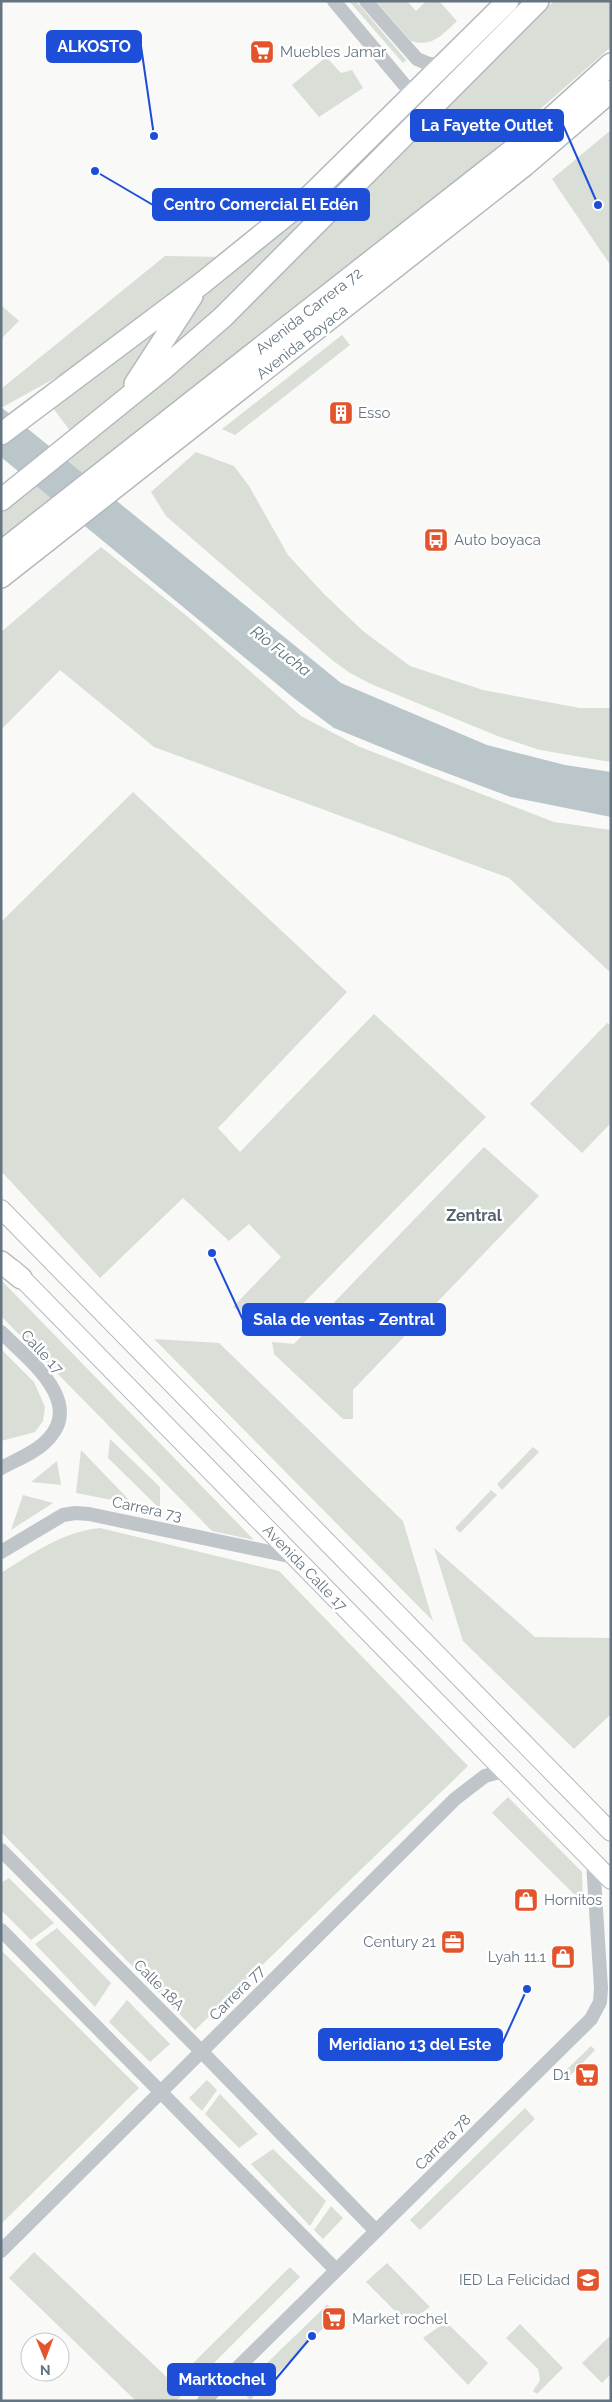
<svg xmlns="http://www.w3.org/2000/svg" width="612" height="2402" font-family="Raleway,sans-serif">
	<rect width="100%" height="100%" fill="#f9f9f7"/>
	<path fill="#d9ded6" d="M349,1H356L406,60L403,63Z
		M376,1H407L416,11L426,1H439L457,21C443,34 432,48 411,41Z
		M554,1H611V47L465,175L1,542V511L95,436L424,131Z
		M326,57L341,73L352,70L363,88L319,117L292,85Z
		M398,122L401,126L239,291L156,363L202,293Z
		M611,130V266L552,179Z
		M165,256L222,257L68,371L1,408V389Z
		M1,305L19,321L1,339Z
		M177,308L122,393L71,432L50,404Z
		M342,335L350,345L235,435L222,429Z
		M196,452L234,466L249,486L288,555L324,594L363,631L410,666L483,690L580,708H611V762L540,750L500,737L371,684L350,673L332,660L166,516L151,492Z
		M101,547L188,617L301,716L360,747L554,822L611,830V973L509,878L154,747L60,670L1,730V632Z
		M133,792L347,992L218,1128L240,1152L374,1014L486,1117L284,1323H257L233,1307L281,1257L249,1224L229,1241L183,1198L100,1278L1,1171V922Z
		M607,1023L611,1026V1123L582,1153L530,1104Z
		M484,1147L539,1196L353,1390V1419H343L274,1354L272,1342L294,1344Z
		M1,1280L254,1540L212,1531L1,1316Z
		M154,1339L219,1343L403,1521L433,1621Z
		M1,1349L34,1382L45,1407L43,1421L35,1432L1,1441Z
		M110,1439L160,1487V1509L108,1458Z
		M533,1447L539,1452L502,1490L497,1484Z
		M81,1450L133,1504L76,1493Z
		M57,1461L61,1485L31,1482Z
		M491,1490L497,1495L460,1533L455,1528Z
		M23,1495L53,1503L11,1530Z
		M100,1528L279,1571L468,1766L195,2030L1,1832V1573C34,1553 61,1532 100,1528Z
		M434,1548L535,1637L611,1638V1714L574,1749L463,1641Z
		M508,1797L582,1872L583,1903L492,1813Z
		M9,1878L54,1923L31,1940L1,1910V1883Z
		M57,1928L111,1983L95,2007L35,1944Z
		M1,1950L139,2088L1,2224Z
		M127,2000L170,2044L150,2062L109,2022Z
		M591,2046L595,2050L565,2081L560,2076Z
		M207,2080L217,2090L202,2111L189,2098Z
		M220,2094L258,2134L239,2148L205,2114Z
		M525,2108L535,2119L420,2230L410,2220Z
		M273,2149L326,2201L310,2226L251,2164Z
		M331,2206L343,2218L323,2239L314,2230Z
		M34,2252L173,2383L290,2267L300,2277L176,2401H136L9,2278Z
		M387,2263L430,2307L407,2323L366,2282Z
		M327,2305L340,2312L250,2400L240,2389Z
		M446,2322L488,2363L468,2385L423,2338Z
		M520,2324L563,2368L537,2394L533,2391L540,2380L538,2369L506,2338Z
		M611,2335V2374L602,2383L582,2363Z"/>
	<path fill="#bac6ca" d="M1,407L341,683L487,745L565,765L611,772V817L511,797L425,765L334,728L295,699L1,457Z"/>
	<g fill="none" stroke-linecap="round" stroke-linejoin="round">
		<defs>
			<path id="major" d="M1,1209L611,1832
				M13,1269L611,1880"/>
			<path id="highway" d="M135,384L192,296
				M1,434L201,284L311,195L508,1
				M1,500L162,370L223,317L538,1
				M1,552L538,130L611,64
				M1,577L525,165L611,91
				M1,1262L21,1278"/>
		</defs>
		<use href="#major" stroke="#b4b9bd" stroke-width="20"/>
		<use href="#highway" stroke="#b3b8bc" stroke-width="24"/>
		<path stroke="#c0c5c9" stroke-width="14" d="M334,1L413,95
			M366,1L417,59L429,64H444
			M1,1332C29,1360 90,1405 42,1445C30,1455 14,1461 1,1468
			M1,1552L63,1515L75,1513L89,1514L294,1557
			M1,1850L201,2051L376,2231
			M1,1930L336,2270
			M1,2251L455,1799L485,1776L503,1771
			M204,2401L591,2019L600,2002L601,1988L593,1862"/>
		<use href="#major" stroke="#fff" stroke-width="18"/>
		<use href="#highway" stroke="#fff" stroke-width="21"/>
	</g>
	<defs>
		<symbol id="supermarket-square" viewBox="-11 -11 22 22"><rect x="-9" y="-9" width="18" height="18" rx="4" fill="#e3542c" stroke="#fff"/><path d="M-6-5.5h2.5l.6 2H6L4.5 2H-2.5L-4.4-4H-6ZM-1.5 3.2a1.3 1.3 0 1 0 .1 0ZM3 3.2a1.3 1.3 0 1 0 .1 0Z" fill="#fff"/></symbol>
		<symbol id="building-square" viewBox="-11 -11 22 22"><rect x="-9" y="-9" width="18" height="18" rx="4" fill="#e3542c" stroke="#fff"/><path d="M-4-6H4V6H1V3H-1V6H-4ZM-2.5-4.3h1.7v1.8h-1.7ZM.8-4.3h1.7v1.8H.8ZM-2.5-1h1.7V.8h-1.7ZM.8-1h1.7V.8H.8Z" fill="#fff"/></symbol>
		<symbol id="bus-square" viewBox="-11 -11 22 22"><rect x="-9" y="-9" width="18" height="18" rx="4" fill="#e3542c" stroke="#fff"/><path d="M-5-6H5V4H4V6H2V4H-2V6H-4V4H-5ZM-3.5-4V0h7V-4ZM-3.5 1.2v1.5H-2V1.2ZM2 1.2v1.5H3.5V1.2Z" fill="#fff"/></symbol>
		<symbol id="shop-square" viewBox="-11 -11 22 22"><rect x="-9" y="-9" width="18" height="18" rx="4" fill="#e3542c" stroke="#fff"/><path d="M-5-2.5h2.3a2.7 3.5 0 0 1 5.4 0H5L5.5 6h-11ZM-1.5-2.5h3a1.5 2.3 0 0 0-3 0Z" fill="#fff"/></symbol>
		<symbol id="office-square" viewBox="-11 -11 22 22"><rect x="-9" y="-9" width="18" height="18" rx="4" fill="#e3542c" stroke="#fff"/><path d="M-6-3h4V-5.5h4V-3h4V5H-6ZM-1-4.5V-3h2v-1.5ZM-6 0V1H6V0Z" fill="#fff"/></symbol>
		<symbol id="school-square" viewBox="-11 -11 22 22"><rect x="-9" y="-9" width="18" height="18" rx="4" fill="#e3542c" stroke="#fff"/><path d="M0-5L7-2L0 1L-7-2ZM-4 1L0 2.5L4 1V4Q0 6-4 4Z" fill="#fff"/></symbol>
	</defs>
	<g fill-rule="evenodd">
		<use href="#supermarket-square" x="248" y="38" width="28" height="28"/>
		<use href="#building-square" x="327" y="399" width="28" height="28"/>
		<use href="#bus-square" x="422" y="526" width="28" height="28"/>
		<use href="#shop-square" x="512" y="1886" width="28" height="28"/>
		<use href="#office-square" x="439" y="1928" width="28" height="28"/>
		<use href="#shop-square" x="549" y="1943" width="28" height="28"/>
		<use href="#supermarket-square" x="573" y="2061" width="28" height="28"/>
		<use href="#school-square" x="574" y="2266" width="28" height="28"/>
		<use href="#supermarket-square" x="320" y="2305" width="28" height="28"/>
	</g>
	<g text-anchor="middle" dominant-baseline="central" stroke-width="5" stroke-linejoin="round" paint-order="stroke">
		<g font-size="15" fill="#647581" stroke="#fff" text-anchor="start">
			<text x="280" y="52">Muebles Jamar</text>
			<text x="358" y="413">Esso</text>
			<text x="454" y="540">Auto boyaca</text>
			<text x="544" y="1900">Hornitos</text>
			<text x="436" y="1942" text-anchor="end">Century 21</text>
			<text x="546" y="1957" text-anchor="end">Lyah 11.1</text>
			<text x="570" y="2075" text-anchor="end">D1</text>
			<text x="570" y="2280" text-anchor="end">IED La Felicidad</text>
			<text x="352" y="2319">Market rochel</text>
		</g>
		<g font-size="15" fill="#647581" stroke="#fff">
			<text transform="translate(309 311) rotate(-38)">Avenida Carrera 72</text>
			<text transform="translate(302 342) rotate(-38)">Avenida Boyaca</text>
			<text transform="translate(42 1352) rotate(47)">Calle 17</text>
			<text transform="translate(147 1509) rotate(12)">Carrera 73</text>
			<text transform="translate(305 1568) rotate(46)">Avenida Calle 17</text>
			<text transform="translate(159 1985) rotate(45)">Calle 18A</text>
			<text transform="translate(237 1993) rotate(-45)">Carrera 77</text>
			<text transform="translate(443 2142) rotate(-45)">Carrera 78</text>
		</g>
		<g font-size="16" font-style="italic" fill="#5f747c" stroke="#fff">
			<text transform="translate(281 651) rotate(38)">Río Fucha</text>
		</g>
		<g font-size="16" font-weight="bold" fill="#56636d" stroke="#fff">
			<text x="474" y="1215">Zentral</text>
		</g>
	</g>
	<path fill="none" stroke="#1d4ed8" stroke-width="2" d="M154 136L141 46M598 205L563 125M95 171L153 205M212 1253L243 1320M527 1989L502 2044M312 2336L275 2380"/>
	<g fill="#1d4ed8" stroke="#fff" stroke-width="2">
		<circle cx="154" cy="136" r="5"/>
		<circle cx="598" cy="205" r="5"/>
		<circle cx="95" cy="171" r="5"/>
		<circle cx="212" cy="1253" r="5"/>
		<circle cx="527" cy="1989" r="5"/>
		<circle cx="312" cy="2336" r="5"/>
	</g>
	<g fill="#1d4ed8" stroke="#1d4ed8" stroke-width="2">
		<rect x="47" y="31" width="94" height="31" rx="5"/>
		<rect x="411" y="110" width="152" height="31" rx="5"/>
		<rect x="153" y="189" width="216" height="31" rx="5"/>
		<rect x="243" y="1304" width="202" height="31" rx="5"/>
		<rect x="319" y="2029" width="183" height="31" rx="5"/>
		<rect x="168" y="2364" width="107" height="31" rx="5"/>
	</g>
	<g font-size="16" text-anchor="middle" font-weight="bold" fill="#fff">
		<text x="94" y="52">ALKOSTO</text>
		<text x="487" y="131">La Fayette Outlet</text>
		<text x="261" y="210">Centro Comercial El Edén</text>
		<text x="344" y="1325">Sala de ventas - Zentral</text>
		<text x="410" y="2050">Meridiano 13 del Este</text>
		<text x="222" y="2385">Marktochel</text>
	</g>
	<rect width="612" height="2402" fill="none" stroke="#647581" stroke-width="5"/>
	<g transform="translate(45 2357) rotate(179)"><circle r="24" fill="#ffffff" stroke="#c1c8cd"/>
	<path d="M0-4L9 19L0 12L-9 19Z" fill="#e3542c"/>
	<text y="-8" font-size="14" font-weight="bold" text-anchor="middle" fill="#647581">N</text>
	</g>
</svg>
